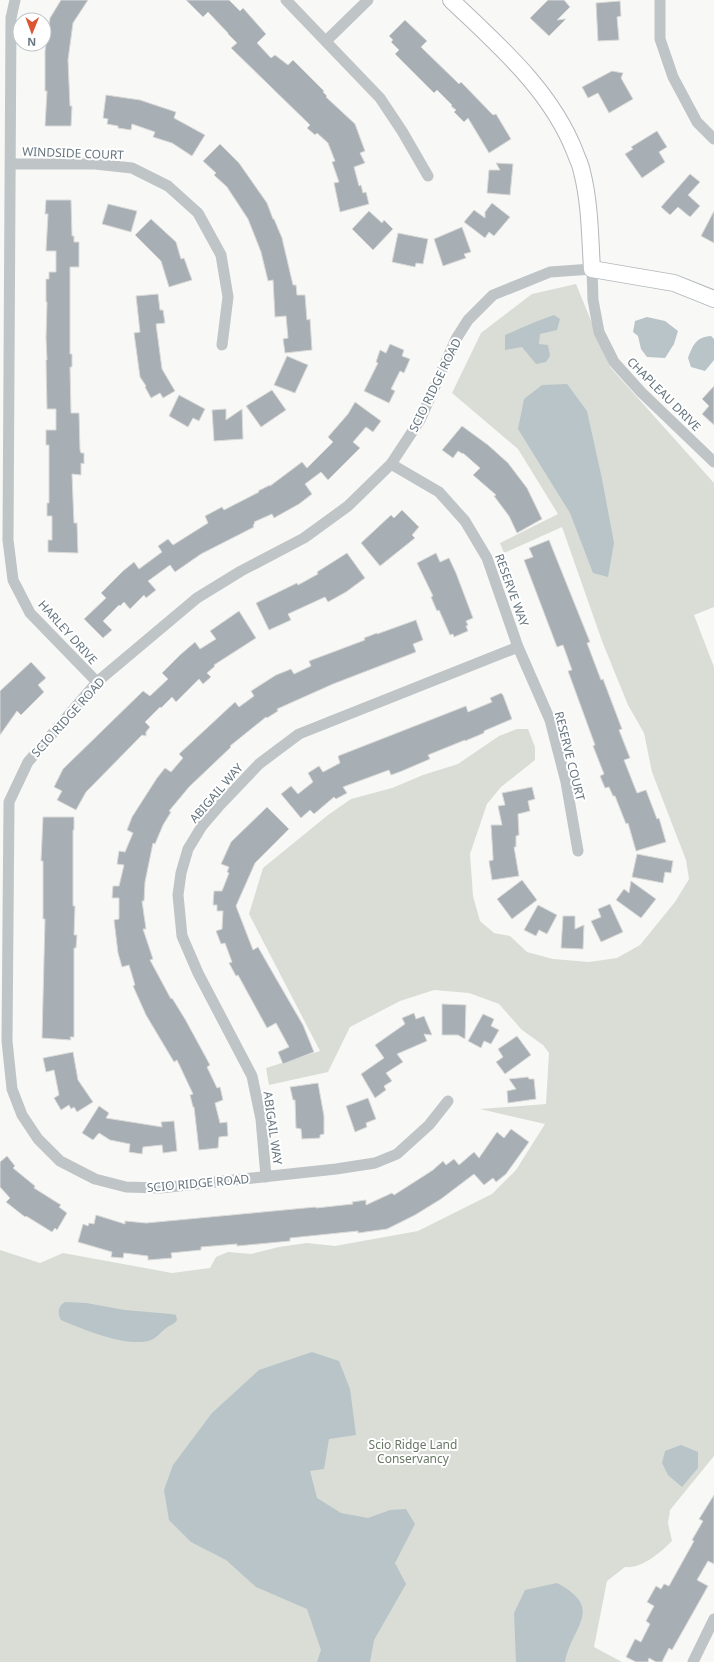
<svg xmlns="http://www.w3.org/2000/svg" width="714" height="1662" font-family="'Noto Sans',sans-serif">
	<rect width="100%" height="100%" fill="#f8f8f6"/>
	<path fill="#d9ddd6" d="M576,284L610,367L714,483V607L694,615L714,667V1456L670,1510L668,1523L672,1541C661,1552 642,1569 625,1567L607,1581L594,1647L622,1662H0V1250L40,1263L63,1253L172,1273L210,1268L216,1257L228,1252L251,1254L279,1247L307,1243L335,1246L418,1231L492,1194L516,1170L545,1124L480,1109L546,1104L549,1053L543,1045L522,1030L499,1004L469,993L434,990L400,1001L350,1027L328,1072L269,1085L266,1068L320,1051L249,914L263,868L328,815L351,799L392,788L423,775L458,764L499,736L517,729H528L535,747V760L501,787L487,804L470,854L473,896L480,921L494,933L510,936L527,952L553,959L589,962L617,958L640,945L675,902L689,879L686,860L652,772L644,733L628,705L602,641L562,527L504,553L500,543L558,514L518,449L452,393L481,333L532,294Z"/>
	<path fill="#b8c4c8" d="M554,315L560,319L557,330L540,334L539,344L548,345L550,356L546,362L536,364L522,347L505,350V335L535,322Z
		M647,317L665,321L678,331L674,344L665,358L647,357L641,349L638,336L633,332L635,321Z
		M711,336L714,339V360L705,371L691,367L688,358C693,345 696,337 711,336Z
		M567,384L587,411L602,479L614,543L608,577L593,573L570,513L518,429L524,399L542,385Z
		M65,1302L86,1303L125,1310L171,1314L176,1315L177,1320C174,1325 169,1325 165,1329C161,1332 157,1337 153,1339C132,1350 82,1329 61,1320C57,1313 58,1306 65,1302Z
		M312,1352L339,1361L350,1389L356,1435L329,1439L324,1469L310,1471L317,1498L341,1513L368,1518L390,1510L406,1509L415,1524L395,1563L406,1584L374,1640L370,1662H317L321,1650L307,1609L256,1587L226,1560L191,1542L169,1520L164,1490L173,1465L212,1413L259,1370Z
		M681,1445L698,1452V1468L682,1487L668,1475L662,1463L665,1451Z
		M557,1583C606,1609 571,1627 565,1662H516L514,1613L525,1590Z"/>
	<path fill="#a7afb5" stroke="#dadad8" d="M61,0H88L73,23L68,60L70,106H72L71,126H45L47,91H45V51L50,18Z
		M186,0H229L240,11L243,8L266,34L257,43L271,58L275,55L288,65L293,60L324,91L323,92L327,96L326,97L355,124L365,151L360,153L365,163L354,167L359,186L361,185L363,193L366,192L369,204L340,212L334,183L339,182L332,162L335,161L328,143L317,133L315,135L307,128L310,125L308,123L231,48L237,43L228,34V33L208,12L203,17Z
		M548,0H564L570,7L557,20L566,19L549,36L530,18Z
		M620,1L621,16L617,17L619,40L598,41L596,3Z
		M405,20L427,41L421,47L459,84L461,82L493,115L496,114L511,139L489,153L468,118L464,122L454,112L456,110L451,106L452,105L437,90L434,93L395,54L399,50L391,42L393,40L389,36Z
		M612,71L623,73L621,78L633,99L609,113L598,93L588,98L582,87Z
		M106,95L140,100L176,112L174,118L205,135L192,156L172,143L153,137L155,132L132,124L131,130L118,128V126L107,124L108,119L103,118Z
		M657,131L667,147L659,152L665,162L642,178L625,154L633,149L631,147Z
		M220,144L239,163L267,203L273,219H274L282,238L293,285H296L297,295H305L307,320L310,319L312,350L285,353L283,339L288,338L286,316L275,317L273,280L268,281L261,252L252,229L248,219L227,187L214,175L216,173L203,161Z
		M496,163L513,164L510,195L487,193L489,170H500Z
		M690,174L700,182L688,195L700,206L690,217L678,207L670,215L661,207Z
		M46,200H71L72,236H74V242H79V267H70V354H72V367H70L71,413H79L80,450L81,453H84V464L81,463V475L72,474L74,523H77L78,553L48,552V540H52V516H47V503H49V445H46V430H56V409H47L46,360H47L46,338L47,302H46V279H49V272H56V251H46L48,214H45Z
		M492,203L510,217L494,236L489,232L485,238L464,222L474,210L485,218V212Z
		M108,204L137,211L131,232L102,224Z
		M369,211L382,223L384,220L393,229L373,250L352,229Z
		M714,211V243L701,236Z
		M151,219L176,242L181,259L184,258L192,280L169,287L161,261L135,235Z
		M462,227L471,252L464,254L466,258L443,266L434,239Z
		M398,233L428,239L423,264L416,263L415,267L392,262Z
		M158,294L160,310H163L165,323L156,324L162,369L175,391L163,398L160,393L151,398L145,387L146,386L140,377L134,333L140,332L136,296Z
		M390,344L404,350L402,356L410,359L404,373L400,371L391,389L395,391L389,403L364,391L378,363L376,362L380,350L386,353Z
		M287,356L308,365L295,393L274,385Z
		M714,386V425L702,414L709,406L702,399Z
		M272,390L286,410L261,427L246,406Z
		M179,395L205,409L199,421L193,418L188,427L169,416Z
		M355,402L381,421L373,432L366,427L353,442L360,448L328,480L321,472L305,484L312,494L299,504L274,518L272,514L254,522L255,523L253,525L254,527L201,554L175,572L170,565L148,581L156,590L146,598L144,595L130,609L124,602L120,606L119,605L103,621L112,630L103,638L84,619L106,598L101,593L123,571L134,562L139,569L162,552L158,546L168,539L173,545L208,523L205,516L222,507L224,510L259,492L258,491L270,485V486L302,462L307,468L333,442L328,437L348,414Z
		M226,409V420L242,409L243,439L214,441L212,410Z
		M462,426L488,445L508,463L527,488L542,519L517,533L509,516L494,496L496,495L473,475L480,468L463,453V454L458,451L453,458L442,450Z
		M402,510L419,527L412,535L415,538L380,566L361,543L391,515L394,518Z
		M549,540L590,642L587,643L601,680L603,679L622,729L619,730L630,758L624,760L637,793L646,790L657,819L659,818L666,842L636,851L628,823L626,824L615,796H613L609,787L605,788L600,776L604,774L593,746L595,745L568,671L572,670L563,645L557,647L524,560L533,557L529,548Z
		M347,553L365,578L346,592L328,602L325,597L288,614L291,620L269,630L256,603L297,583L298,585L318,574L317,572Z
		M436,553L440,562L449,558L456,573L473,618L466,621L468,625L466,626L468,631L454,637L453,634L450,635L439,610L437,611L431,597L433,596L417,563Z
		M239,611L256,638L214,665L215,666L207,673L211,677L203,684L199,679L176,702L172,697L161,708L160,707L145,722L150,727L146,732V736L142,735L86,792L76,810L57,800L62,791L54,787L63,769L143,691L150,696L168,679L162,673L180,655L195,642L200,649L216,639L210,631Z
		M416,620L423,640L413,644L416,652L333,684L277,709L278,711L267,718L266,717L230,746L231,747L189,787L169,811L171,812L163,825L155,844L153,843L145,882L144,901H142L146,929H143L153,959L150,960L171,999L172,998L185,1019L210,1065L207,1067L217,1088L220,1087L223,1100L215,1103L220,1123L227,1122L228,1136L219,1137L218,1148L199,1150L194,1107H193L190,1095L193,1094L177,1060L174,1062L146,1015L133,986L135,985L129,965L122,967L118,953L114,920L119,919V898H112L113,886H119L124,865L117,864L119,851L125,852L133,833L127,830L132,817L157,778L165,768L171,772L183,758L179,754L235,702L239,707L254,696L251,691L276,675L291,669L294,674L311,666L309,661L365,640L364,638L377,633V634Z
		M31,662L46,678L38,685L44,692L21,715L17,711L0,735V691Z
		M501,693L503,695L512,719L484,731V733L465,741V740L428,755L430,759L402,771L391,775L389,770L343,787L347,793L336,799L334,797L314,814L310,810L301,818L281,794L291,786L298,794L313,782L308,773L319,766L323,772L340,763L338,756L466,706L468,712L492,702L490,698Z
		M532,787L535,799L528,801L530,811L518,814L519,835L516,836V847H514L519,876L492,880L489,861L493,860V857L491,825H502L498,806L505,805L502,793Z
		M267,807L289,829L255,863L236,906L253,950L258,947L274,975L303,1025L314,1052L283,1064L278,1052L289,1047L276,1023L267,1028L238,975L236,976L229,963L232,962L225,943L221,944L216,931L222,929L223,911H217V905H213L214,891H222L229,873L227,872L229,867L221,864L231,842Z
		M43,817H74V830H73V906H75L74,935H77L76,948H74V1037H70L71,1040L42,1038L45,919H43V861H41Z
		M637,854L673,861L671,873L665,872L663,883L632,877Z
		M522,880L537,900L512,919L497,899Z
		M631,881L656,899L641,918L616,900L624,889L629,893Z
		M610,904L623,932L601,942L591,921L601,917L598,909Z
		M538,905L557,915L547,934L539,930L536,936L524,930Z
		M563,916H575V929L584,925L583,949L561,948Z
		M442,1004L466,1005L465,1039L458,1035H442Z
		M414,1013L416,1019L424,1016L432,1035L424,1034L427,1041L397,1054L403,1062L386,1073L392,1081L384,1086L386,1090L375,1098L361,1074L384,1058L375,1045L405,1024L402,1018Z
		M483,1014L494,1019L491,1026L499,1030L491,1044L484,1041L481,1048L468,1041Z
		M517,1036L531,1055L505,1074L496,1062L503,1057L498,1049Z
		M73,1052L78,1080L93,1102L77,1112L74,1107L71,1109L69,1105L61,1110L54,1098L59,1095L54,1070L46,1072L43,1058Z
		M528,1077L529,1079H534L536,1099L508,1103L507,1091L516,1089L509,1079Z
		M318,1083L324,1116V1134L320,1135V1138L302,1139L301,1129L296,1128L295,1100H293L290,1087Z
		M368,1098L376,1119L366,1123L367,1127L355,1132L346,1106Z
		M99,1106L109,1113L106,1118L162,1127L161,1122L174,1121L177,1151L163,1153L162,1145L143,1147L142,1154L129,1152L130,1144L110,1140L99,1133L93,1140L82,1133Z
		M511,1129L529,1142L506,1174L496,1182L493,1178L484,1185L474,1174L441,1199L415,1215L387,1229L358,1233V1231L290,1238V1241L237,1246V1244L201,1247V1250L171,1253L172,1258L148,1260V1256L124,1253L123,1258L111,1257L112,1252L78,1242L83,1224L88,1226L89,1223L94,1224L96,1215L125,1224V1221L146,1223L316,1207V1208L353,1204L352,1202L366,1200V1205L392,1193L394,1195L433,1170L443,1161L446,1165L454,1159L459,1165L474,1152L479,1158L497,1132L504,1138Z
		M7,1156L15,1166L13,1168L35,1186L34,1188L61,1205L59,1207L67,1213L57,1230L55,1228L52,1232L26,1216L25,1217L6,1202L10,1198L0,1187V1162Z
		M714,1495V1564L708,1561L697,1580L708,1586L672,1650L669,1648L662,1662H656L649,1658L648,1662H636L626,1657L635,1639L641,1642L650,1624L646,1621L654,1606L647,1602L656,1586L661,1589L664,1584L669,1586L694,1541L692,1540L703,1521L699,1519Z"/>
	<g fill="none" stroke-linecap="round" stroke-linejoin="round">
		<defs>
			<path id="secondary" d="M451,0C498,45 551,90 575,152C577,158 581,165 582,172C590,203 590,237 592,269L674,283L714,299"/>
		</defs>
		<use href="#secondary" stroke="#b2b8bc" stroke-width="18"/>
		<path stroke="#bfc4c7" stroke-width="11" d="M15,0L11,18L8,540L13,580L30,613L97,682
			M286,0L380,98L402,131L428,176
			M660,0V39L673,77L697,122L714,139
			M326,41L368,0
			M10,164H95L132,168L168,186L198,213L221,255L228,297L222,345
			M391,464L439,492L465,521L487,558L518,647L550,720L566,782L578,851
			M448,1101L429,1125L397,1154L375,1163L336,1169L160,1188L126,1187L95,1179L60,1161L38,1139L22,1115L12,1089L7,1041L9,802L28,762L97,682L197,598L241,571L304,538L348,506L391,464L420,420L456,339L468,320L493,295L550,272L592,269L593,300L599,332L614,362L641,392L714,462
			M266,1177L261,1119L252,1076L198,973L182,936L178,895L181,873L188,849L202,826L220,805L259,764L299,734L518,647
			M693,1662L714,1619"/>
		<use href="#secondary" stroke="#fff" stroke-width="16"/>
	</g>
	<g text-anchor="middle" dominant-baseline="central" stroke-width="4" stroke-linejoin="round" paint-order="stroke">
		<g font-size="12" fill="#65757f" stroke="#fff">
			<text transform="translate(73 153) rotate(2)">WINDSIDE COURT</text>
			<text transform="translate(435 385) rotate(-64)">SCIO RIDGE ROAD</text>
			<text transform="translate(664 394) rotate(45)">CHAPLEAU DRIVE</text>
			<text transform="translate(512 590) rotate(70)">RESERVE WAY</text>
			<text transform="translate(68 632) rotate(48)">HARLEY DRIVE</text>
			<text transform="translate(68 717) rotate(-48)">SCIO RIDGE ROAD</text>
			<text transform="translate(570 756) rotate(76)">RESERVE COURT</text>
			<text transform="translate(216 793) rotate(-49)">ABIGAIL WAY</text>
			<text transform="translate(273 1128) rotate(82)">ABIGAIL WAY</text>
			<text transform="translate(198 1183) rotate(-5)">SCIO RIDGE ROAD</text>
		</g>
		<g font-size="12" fill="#687864" stroke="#fff">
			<text x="413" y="1444">Scio Ridge Land<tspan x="413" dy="14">Conservancy</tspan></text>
		</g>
	</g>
	<g transform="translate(32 32) rotate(181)"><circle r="19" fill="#ffffff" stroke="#c1c8cc"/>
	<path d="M0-3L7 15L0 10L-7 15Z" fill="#da5635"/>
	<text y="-6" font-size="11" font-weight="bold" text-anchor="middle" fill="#65757f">N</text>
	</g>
</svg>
